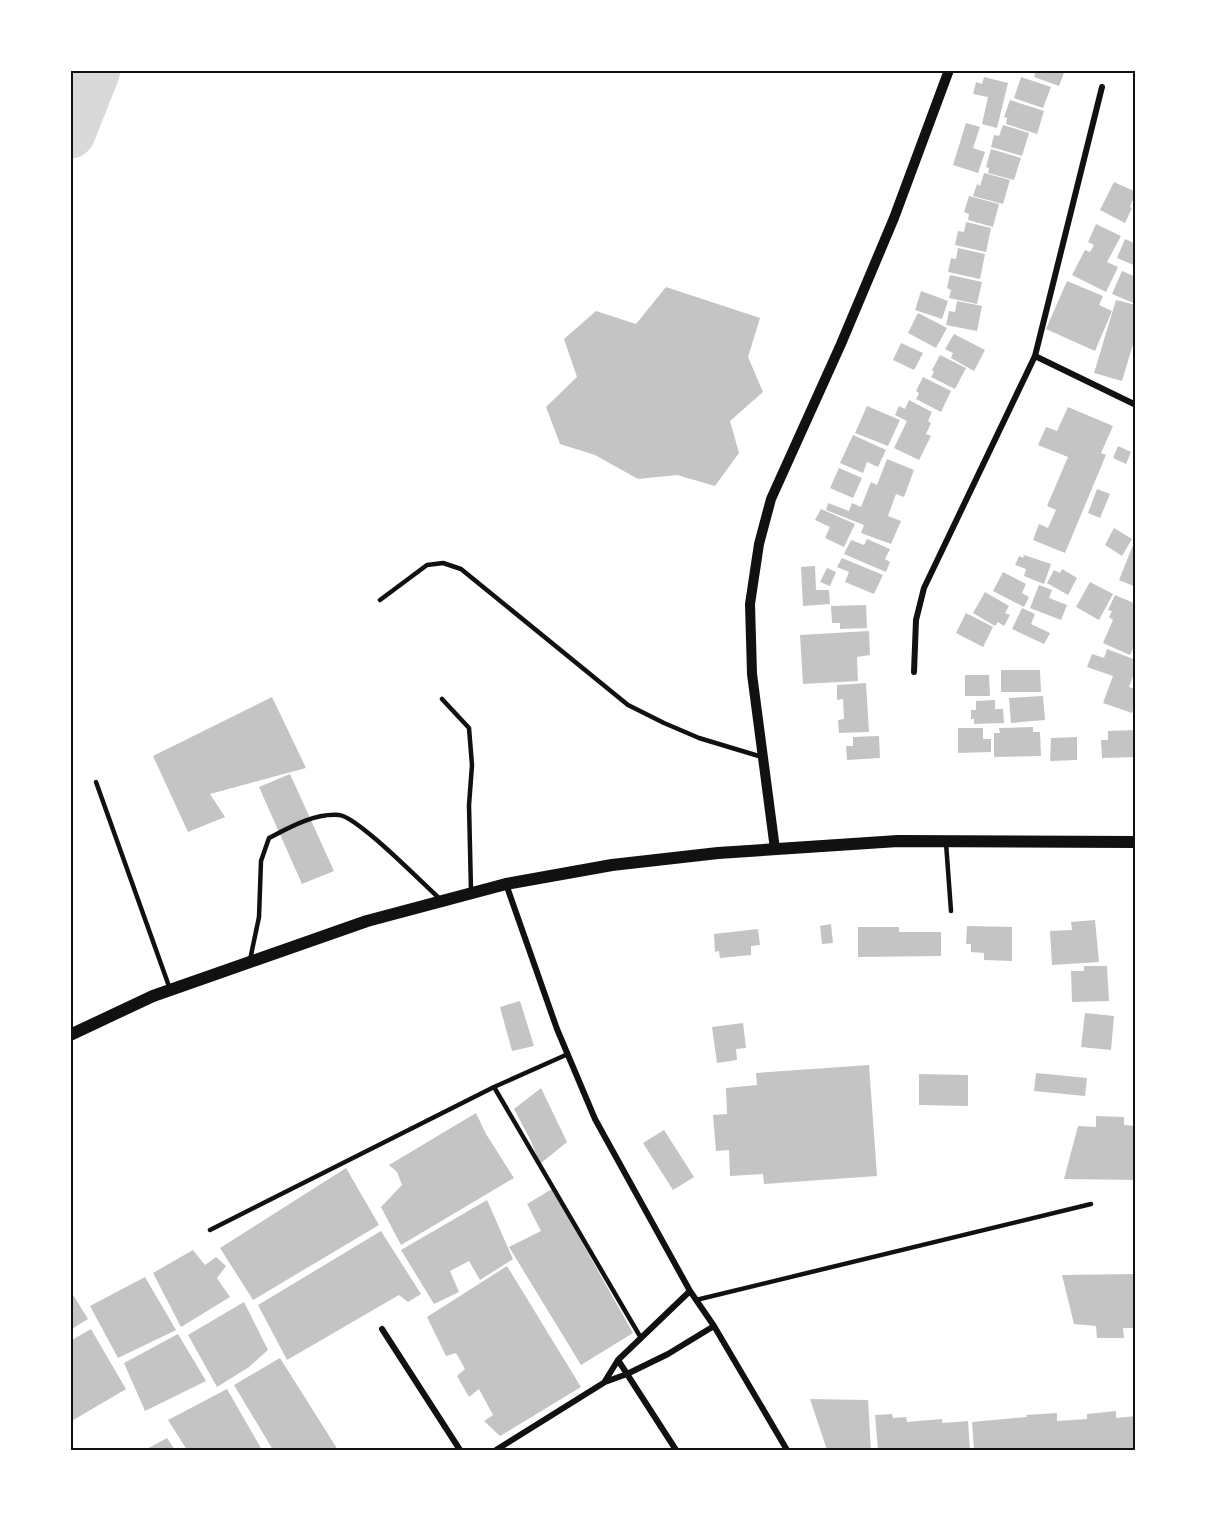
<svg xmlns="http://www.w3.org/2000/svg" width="1206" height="1521" font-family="'Public Sans',sans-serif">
	<rect width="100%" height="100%" fill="#fff"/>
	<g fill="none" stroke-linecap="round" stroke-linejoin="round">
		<path stroke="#d9d9d9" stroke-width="51" d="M70,133L95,70"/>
	</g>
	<path fill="#c4c4c4" d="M1036,70H1065L1059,86L1034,77Z
		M984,77L1008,83L997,128L982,124L988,97L973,94L976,82L982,84Z
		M1021,77L1051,87L1043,108L1014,98Z
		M1010,100L1044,111L1037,134L1006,124L1007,118L1004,117Z
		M966,123L980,127L973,148L985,152L978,173L953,165Z
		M1003,125L1029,133L1022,156L991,147L994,135L999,136Z
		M991,149L1021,158L1014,180L988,173L989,168L986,167Z
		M984,173L1010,180L1003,204L973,196L977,184L980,186Z
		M1114,182L1136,192L1130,207L1132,208L1125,223L1100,210Z
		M969,196L999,204L993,227L968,220L969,214L964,212Z
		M966,222L991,228L986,252L955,245L958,231L964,232Z
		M1096,224L1121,236L1107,262L1118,267L1106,292L1072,275L1085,250L1090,252L1094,245L1088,242Z
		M1125,239L1136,244V266L1117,258Z
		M958,248L985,254L980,279L948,272L951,258L956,259Z
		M1122,271L1136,277V304L1112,294Z
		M950,275L982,282L977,304L949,298L951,290L947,288Z
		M1067,281L1103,296L1099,305L1112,311L1095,351L1046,329Z
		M666,287L760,318L748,357L763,392L730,421L739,453L715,486L677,475L638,479L595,455L560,444L546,407L577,377L564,339L596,311L636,324Z
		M921,291L948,301L942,319L915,310Z
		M1116,300L1136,305V334L1122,381L1094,373Z
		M957,301L982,306L977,331L946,325L949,311L955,312Z
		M918,313L947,328L936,348L908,333Z
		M954,334L985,350L974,371L951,358L953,353L945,349Z
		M901,343L923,353L914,370L893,360Z
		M940,355L966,368L955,389L931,377L934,372L932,370Z
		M923,377L951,391L941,412L916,399L919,393L916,391Z
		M909,400L932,412L928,421L931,423L926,434L931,436L919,460L894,448L907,421L895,415L899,406L905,409Z
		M867,406L900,420L888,446L855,433Z
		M1068,407L1113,426L1101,453L1106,455L1065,553L1033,540L1039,524L1048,528L1056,510L1047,506L1068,457L1038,445L1046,427L1057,431Z
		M853,435L886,450L878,467L867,462L863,473L840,463Z
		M1118,446L1131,452L1126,464L1113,458Z
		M887,459L914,470L904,497L896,494L888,516L901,521L891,544L861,533L864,525L826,510L828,503L849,511L852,503L861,507L871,482L877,485Z
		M839,468L862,478L853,498L830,488Z
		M1097,489L1110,494L1100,518L1088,513Z
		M821,509L855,524L844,547L825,538L830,527L815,520Z
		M1114,528L1132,539L1122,556L1105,545Z
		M867,539L890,549L885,559L890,562L886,572L844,554L851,540L864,545Z
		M1135,540H1136V587L1119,580Z
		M1024,555L1051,564L1044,584L1024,576L1026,569L1015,565L1019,556L1023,558Z
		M842,558L883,575L874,594L845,582L849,572L837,567Z
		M815,566L816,590H829L830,604L803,606L801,567Z
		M827,568L836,572L830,586L820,582Z
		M1062,569L1077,578L1068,595L1047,583L1054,570L1060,573Z
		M1003,572L1026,584L1022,593L1029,597L1024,607L993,591Z
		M1090,582L1113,594L1099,620L1076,607Z
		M1039,585L1052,590L1049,598L1067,605L1061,620L1030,608Z
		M985,592L1009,606L1005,613L1010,615L1004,626L998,622L995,626L973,613Z
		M1115,595L1136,604V625L1133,630L1136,631V642L1130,655L1103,643L1113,620L1109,617L1112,611L1108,610Z
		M866,605L867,628L840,629V623H832L831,606Z
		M1022,608L1035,614L1031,624L1050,633L1044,644L1012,629Z
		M966,613L993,627L983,647L956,633Z
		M869,631L870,655L857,657L858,681L803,684L800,635Z
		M1107,649L1136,660V669L1129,687L1136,689V703L1132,713L1103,703L1113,676L1087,667L1092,654L1104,658Z
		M1001,670H1040L1041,692H1001Z
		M965,675H989L990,696H965Z
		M866,683L869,732L839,733L838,720L844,719L843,699L837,700V685Z
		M1043,696L1045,720L1011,723L1009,698Z
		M272,697L306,768L210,794L225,817L188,832L153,756Z
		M995,700V709H1003L1004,723L974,724V719H971V710H976V701Z
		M1033,727V732H1040L1041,756L994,757V733H1000L999,728Z
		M958,728H983V739H991V752L958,753Z
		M1136,730V757L1102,758L1101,740H1108V731Z
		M879,736L880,758L847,760L846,746H853V737Z
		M1077,737V760L1050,761L1051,738Z
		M290,774L334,871L302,884L259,787Z
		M1095,920L1099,962L1052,965L1050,931L1072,930L1071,922Z
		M831,924L833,943L822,944L820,926Z
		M967,926L1012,927V961L984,960V953L971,952V944H966Z
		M858,927H899V932H941V956L858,957Z
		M758,929L760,945L751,946V955L720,958L719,951L715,952L714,934Z
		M1084,966H1107L1109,1001L1072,1002L1071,971H1084Z
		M520,1001L534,1046L512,1051L500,1007Z
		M1085,1013L1114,1016L1111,1050L1081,1047Z
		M743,1023L746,1048L736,1049L737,1060L717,1063L712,1027Z
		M869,1065L877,1176L764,1184L763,1174L730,1176L729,1150L716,1151L713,1115L727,1114L726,1088L757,1085L756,1073Z
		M1036,1073L1087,1078L1085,1096L1034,1091Z
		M919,1074L968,1075V1106L919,1105Z
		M541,1088L567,1142L540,1164L531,1141L514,1109Z
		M476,1113L486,1134L514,1178L401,1245L381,1207L402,1185L397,1172L389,1165Z
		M1096,1116L1124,1117V1125L1136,1126V1180L1064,1179L1078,1126L1096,1127Z
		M664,1130L694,1177L673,1190L643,1143Z
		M346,1168L379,1225L253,1300L220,1248Z
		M552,1189L633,1333L581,1365L509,1247L541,1231L527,1204Z
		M487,1200L513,1259L480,1280L469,1261L450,1271L459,1292L434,1304L401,1250Z
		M381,1231L421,1294L408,1302L399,1295L287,1360L258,1305Z
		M193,1250L205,1265L216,1257L226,1266L217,1278L230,1297L181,1327L153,1273Z
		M507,1266L581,1387L500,1436L484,1421L493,1415L479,1389L469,1397L457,1376L465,1369L456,1353L446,1356L427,1317Z
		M1136,1274V1328H1123L1124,1338H1097L1096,1326L1074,1324L1062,1275Z
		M145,1277L176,1330L118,1358L90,1306Z
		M70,1290L88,1319L70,1330Z
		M244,1302L268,1350L249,1367L217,1387L188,1335Z
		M91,1329L126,1389L70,1422V1341Z
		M178,1334L206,1381L145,1411L124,1363Z
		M280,1358L338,1450H273L234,1385Z
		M227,1389L262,1450H187L168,1420Z
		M810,1399L868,1400L871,1450H827Z
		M1116,1411V1418L1136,1416V1450H974L972,1422L1027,1417L1026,1415L1057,1413V1421L1087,1419V1414Z
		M892,1414L893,1418L906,1417L907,1422L942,1419V1423L968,1421L970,1450H878L875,1415Z
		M167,1438L175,1450H145Z"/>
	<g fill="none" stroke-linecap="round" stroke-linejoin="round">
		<path stroke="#111" stroke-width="4.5" d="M380,600L427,565L443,563L461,569L628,705L664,723L699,738L762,757
			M442,699L469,728L472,765L469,805L471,891
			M96,782L170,989
			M946,843L951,911
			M250,960L259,917L261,861L269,838C290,827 315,813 339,815C358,817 422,883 440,899
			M494,1087L641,1338
			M210,1230L494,1087L568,1054
			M696,1300L1091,1204"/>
		<path stroke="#111" stroke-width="6" d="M1035,356L1136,405
			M914,672L916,620L924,588L1035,356L1102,87
			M506,884L557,1029L595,1119L690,1291L714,1326L787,1450
			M382,1329L460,1450
			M618,1360L676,1450
			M605,1381L618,1360L690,1291
			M496,1450L605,1382L627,1374L668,1354L714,1326"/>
		<path stroke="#111" stroke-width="10" d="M775,849L752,674L750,604L759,544L771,499L841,344L894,218L949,70"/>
		<path stroke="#111" stroke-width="12" d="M70,1035L153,996L367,921L506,884L612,865L718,853L898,841L1136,842"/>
	</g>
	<rect width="1206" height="1521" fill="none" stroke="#ffffff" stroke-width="144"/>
	<rect x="72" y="72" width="1062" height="1377" fill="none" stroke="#111" stroke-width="2"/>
</svg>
